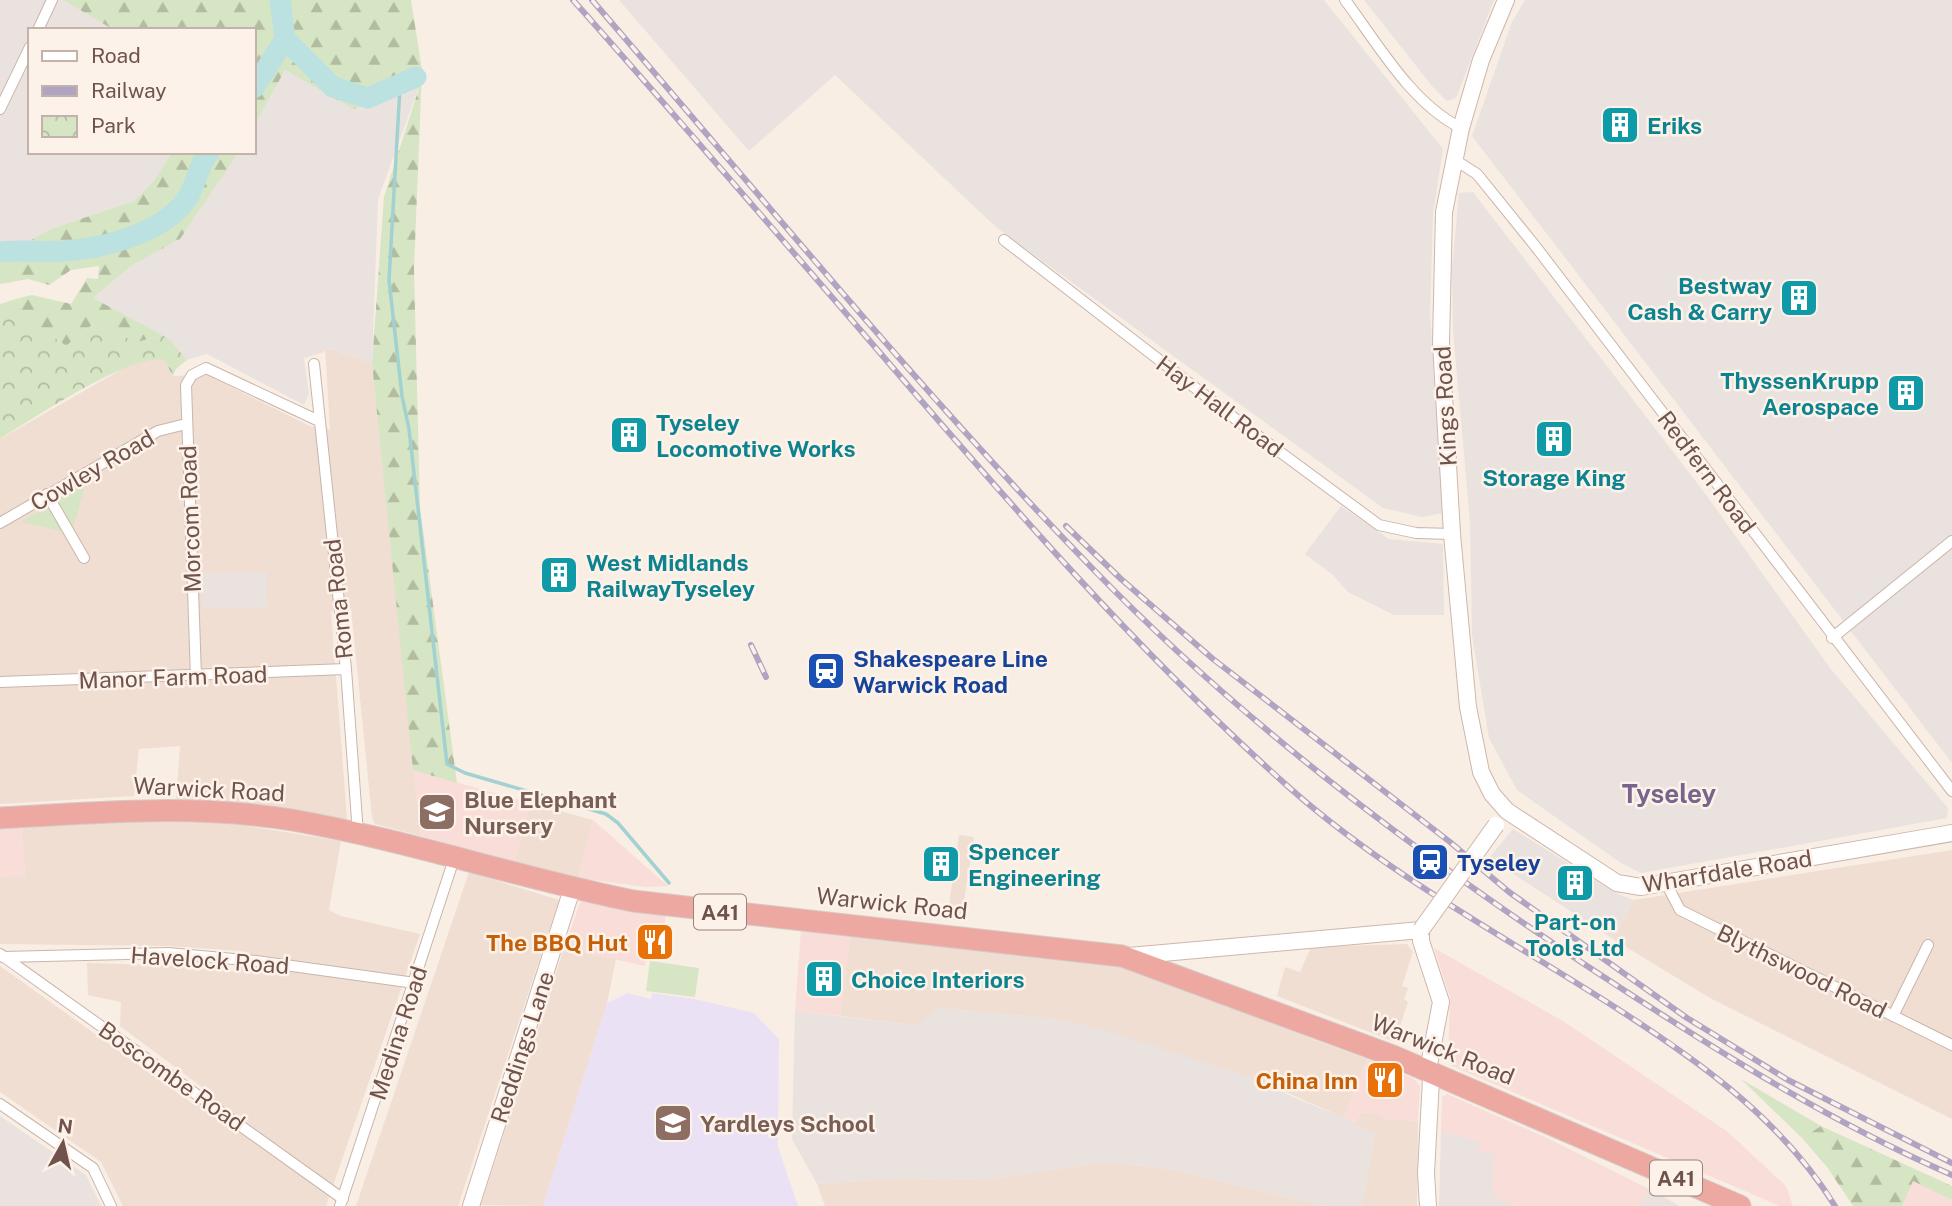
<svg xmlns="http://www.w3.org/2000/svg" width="1952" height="1206" font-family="'Public Sans',sans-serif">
	<defs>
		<pattern id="forest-firs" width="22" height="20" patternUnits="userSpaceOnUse" patternTransform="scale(1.75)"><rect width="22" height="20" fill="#d6e5c4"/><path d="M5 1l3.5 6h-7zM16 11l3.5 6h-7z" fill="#b2bca1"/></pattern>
		<pattern id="park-crowns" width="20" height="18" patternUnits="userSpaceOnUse" patternTransform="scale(1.75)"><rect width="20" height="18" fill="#d6e5c4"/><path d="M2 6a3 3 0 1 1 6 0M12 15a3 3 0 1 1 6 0" fill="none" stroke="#b2bca1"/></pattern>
	</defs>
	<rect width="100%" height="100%" fill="#f9eee4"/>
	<path fill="#f0ded3" d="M325,347L372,363L421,836L375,824L372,818L351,608L331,611L347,818L341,823L176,801L180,746L139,749L134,796L0,804V439L124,368L152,357L164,360L173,376L207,375L310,426L330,430Z
		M530,803L593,820L578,878L514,863Z
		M123,819L210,820L341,841L329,910L341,916L420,934L326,1206H123L101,1162L0,1092V966L193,1104L203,1088L120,1026L121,1002L88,995L87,963L162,965L239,972L241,951L167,946L0,944V877L25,875L21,825Z
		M959,835L974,837L961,921L947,919Z
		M1952,850V1119L1710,998L1613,939L1634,900Z
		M469,872L559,900L458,1206H356Z
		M850,937L947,943L1108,962L1240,1006L1307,1037L1367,1059L1344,1118L1264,1082L1091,1027L1055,1019L937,1008L919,1026L840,1016Z
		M1407,944L1413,952L1402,986L1408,988L1404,999L1408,1002L1395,1042L1277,996L1285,967L1300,972L1311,947Z
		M564,948L616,959L607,1003L543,1206L481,1205Z
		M1361,1112L1383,1115V1119L1418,1121L1417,1206H1362L1375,1133L1354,1126Z
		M1103,1162L1171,1169L1324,1206H825L817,1184L903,1178L983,1180Z"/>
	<path fill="#f9ddd8" d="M413,770L530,803L514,863L421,836Z
		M593,820L668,886L646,887L578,878Z
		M21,825L25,876L0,877V827Z
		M581,900L666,914L660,958L647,956L645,966L564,948Z
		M801,930L850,937L840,1016L795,1011Z
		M1434,948L1563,1021L1728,1132L1786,1186L1793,1206H1780L1452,1066L1448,1059L1450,997Z
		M1367,1059L1413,1078L1420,1086L1418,1121L1383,1119L1382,1115L1361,1112L1356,1123L1344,1118Z
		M1447,1094L1545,1137L1649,1189L1640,1206H1513L1493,1197L1479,1153V1141L1441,1132L1442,1097Z
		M1912,1180L1952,1200V1206H1902Z"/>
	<path fill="#e9e2de" d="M0,0H63L114,30H30V152H172L153,182L134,201L51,229L29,241L0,264Z
		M619,0H1324L1443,149L1433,214L1430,314L1443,513L1422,517L1383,508L997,228L835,75L749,151Z
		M1364,0H1494L1456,98L1447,101L1432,86Z
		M1525,0H1952V763L1472,136L1512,22Z
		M285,70L353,109L419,87L378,199L372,363L326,347L324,352L304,358L309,394L304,405L207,354L187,360L170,340L93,298L131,266L180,239L239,152H254V126Z
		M1473,192L1704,492L1830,668L1948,808L1947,818L1641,873L1621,863L1517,790L1489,738L1472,635L1470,522L1453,330L1452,269L1459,193Z
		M1341,506L1389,539L1443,544L1444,615H1394L1348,592L1333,575L1305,554Z
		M267,572V607H202V573Z
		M1513,829L1618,894L1634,900L1613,939L1489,858Z
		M937,1008L1055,1019L1102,1029L1264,1082L1291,1096L1356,1123L1355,1126L1375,1133L1362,1206H1324L1171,1169L1103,1162L983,1180L903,1178L817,1184L792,1139L795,1011L919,1026Z
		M0,1116L86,1175L101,1206H0Z
		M1441,1132L1479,1141V1153H1493V1196L1513,1206H1439Z
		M1649,1189L1680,1206H1640Z"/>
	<path fill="#ebe1f5" d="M628,993L651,999L652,993L695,999L754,1013L779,1039L778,1147L798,1206H543L607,1003Z"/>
	<path fill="#d6e5c4" d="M86,482L73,528L62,531L21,522Z
		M650,961L699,968L695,997L646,991Z
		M1741,1079L1821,1126L1802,1138Z"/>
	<path fill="url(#forest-firs)" d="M63,0H411L422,70L414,269L420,507L457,783L413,770L372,363L384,197L419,88L353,109L285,70L254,126V30H114Z
		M172,152H239L180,239L131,266L93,298L162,335L138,342L92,325L66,346L21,313L19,298L32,295L71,304L87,278L98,279L99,266L71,270L49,285L28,279L0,284V264L29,241L51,229L134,201L153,182Z
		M1821,1126L1952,1186V1200L1913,1181L1902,1206H1853L1827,1167L1802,1138Z"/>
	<path fill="url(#park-crowns)" d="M19,298L21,313L66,346L92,325L138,342L162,335L170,340L187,360L176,369L173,376L164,360C133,352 31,420 0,439V304Z"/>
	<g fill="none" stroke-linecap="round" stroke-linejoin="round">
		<path stroke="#a2d1d1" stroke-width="3.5" d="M400,87L389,280L402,396L409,429L447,764L465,773L606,814L618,823L669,883"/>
		<path stroke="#bbe1e0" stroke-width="21" d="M285,39L333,87L368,98L416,77
			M254,88L285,39L280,0
			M0,252C21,249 43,253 65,251C105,248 162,233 186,200C196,187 196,169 209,152"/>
		<defs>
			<path id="street" d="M1345,0C1378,44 1411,103 1461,128
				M38,30L52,0
				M0,109L30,47
				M1455,160L1477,174L1536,247L1952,791
				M1004,240L1242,424L1379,525L1416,533L1452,534
				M314,364L346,669L358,834
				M47,494L84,558
				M0,523L158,431L186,424
				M1832,638L1952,541
				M196,677L186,385L192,375L206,368L319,421
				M0,682L346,669
				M1666,883L1680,910L1952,1045
				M0,954L343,1199
				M3,957L168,953L256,961L415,983
				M1893,1016L1928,945
				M0,1104L93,1168L111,1206
				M340,1206L454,859"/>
			<path id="secondary" d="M1506,0L1481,60L1461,128L1444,212L1441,343L1452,534L1468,707L1481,772L1492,794L1507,811L1617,883L1641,887L1952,833
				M1129,956L1421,930V941L1441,1002L1428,1070L1431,1079L1426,1173L1428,1206
				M471,1206L572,889"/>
			<path id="highway" d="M0,818C97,812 195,804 292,820C407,840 519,878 633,901L1122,956L1393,1056L1740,1206"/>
		</defs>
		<use href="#street" stroke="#c9b5ab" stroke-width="12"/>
		<use href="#secondary" stroke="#ceb6ac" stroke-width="18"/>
		<use href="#highway" stroke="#d4cbc9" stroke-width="23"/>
		<use href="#street" stroke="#fff" stroke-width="10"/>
		<use href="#secondary" stroke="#fff" stroke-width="16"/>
		<use href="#highway" stroke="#eda9a1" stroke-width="21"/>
		<defs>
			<path id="rail" d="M573,0C675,115 775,231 875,347C1007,501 1140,655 1292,790C1384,871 1496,932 1599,997C1689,1054 1778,1114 1835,1206
				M592,0C757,191 917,388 1092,568C1238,719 1407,846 1581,962C1701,1041 1820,1117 1952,1175
				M1066,526L1121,579L1213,659L1450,842L1509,892L1687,1018L1788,1080L1952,1163
				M751,645L766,677"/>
		</defs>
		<use href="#rail" stroke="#afa4c1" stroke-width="6"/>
		<use href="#rail" stroke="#fdf2e9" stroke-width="3.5" stroke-dasharray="10" stroke-linecap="butt"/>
		<defs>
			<path id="secondary-bridge" d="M1421,930L1496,825"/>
		</defs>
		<use href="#secondary-bridge" stroke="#ceb6ac" stroke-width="18" stroke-linecap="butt"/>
		<use href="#secondary-bridge" stroke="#fff" stroke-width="16"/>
	</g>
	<defs>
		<symbol id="building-square" viewBox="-11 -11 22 22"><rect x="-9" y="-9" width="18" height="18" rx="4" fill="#0f9aa8" stroke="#fdf2e9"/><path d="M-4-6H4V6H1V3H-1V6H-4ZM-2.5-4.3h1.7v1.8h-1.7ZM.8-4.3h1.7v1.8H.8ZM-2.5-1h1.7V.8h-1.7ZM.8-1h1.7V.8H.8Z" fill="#fff"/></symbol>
		<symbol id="station-square" viewBox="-11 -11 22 22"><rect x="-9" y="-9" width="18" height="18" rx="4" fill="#1a4fb4" stroke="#fdf2e9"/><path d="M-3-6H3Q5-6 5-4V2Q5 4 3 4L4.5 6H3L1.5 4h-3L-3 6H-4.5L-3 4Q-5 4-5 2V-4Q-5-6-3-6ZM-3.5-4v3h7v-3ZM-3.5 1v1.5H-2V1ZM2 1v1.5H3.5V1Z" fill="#fff"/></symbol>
		<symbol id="school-square" viewBox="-11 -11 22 22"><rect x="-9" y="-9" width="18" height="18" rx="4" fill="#8d6e63" stroke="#fdf2e9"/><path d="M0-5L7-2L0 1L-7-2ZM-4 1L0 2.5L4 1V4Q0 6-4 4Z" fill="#fff"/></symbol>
		<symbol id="restaurant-square" viewBox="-11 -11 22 22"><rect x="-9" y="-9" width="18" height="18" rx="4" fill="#e8710a" stroke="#fdf2e9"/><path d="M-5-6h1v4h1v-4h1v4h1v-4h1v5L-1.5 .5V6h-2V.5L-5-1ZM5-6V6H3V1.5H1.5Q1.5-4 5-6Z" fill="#fff"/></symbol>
	</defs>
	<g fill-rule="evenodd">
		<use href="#building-square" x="1598" y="103" width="44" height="44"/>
		<use href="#building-square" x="1777" y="276" width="44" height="44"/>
		<use href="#building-square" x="1884" y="371" width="44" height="44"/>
		<use href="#building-square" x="607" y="413" width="44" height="44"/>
		<use href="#building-square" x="1532" y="417" width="44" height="44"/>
		<use href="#building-square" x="537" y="553" width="44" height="44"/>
		<use href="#station-square" x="804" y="649" width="44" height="44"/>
		<use href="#school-square" x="415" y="790" width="44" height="44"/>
		<use href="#station-square" x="1408" y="840" width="44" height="44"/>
		<use href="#building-square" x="919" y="842" width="44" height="44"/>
		<use href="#building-square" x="1553" y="861" width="44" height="44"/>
		<use href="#restaurant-square" x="633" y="920" width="44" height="44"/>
		<use href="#building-square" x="802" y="957" width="44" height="44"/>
		<use href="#restaurant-square" x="1363" y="1058" width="44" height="44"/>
		<use href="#school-square" x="651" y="1101" width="44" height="44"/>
	</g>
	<g text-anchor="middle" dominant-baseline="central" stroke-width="5" stroke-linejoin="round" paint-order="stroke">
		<g fill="#fdf2e9" stroke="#9a837b" stroke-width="2">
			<rect x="694" y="894.5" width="52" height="35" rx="5"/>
			<rect x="1650" y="1160.5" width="52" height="35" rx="5"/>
		</g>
		<g font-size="21" font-weight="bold" fill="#6f534c">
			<text x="720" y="912">A41</text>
			<text x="1676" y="1178">A41</text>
		</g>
		<g font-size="23" font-weight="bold" fill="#0d838f" stroke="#fdf2e9" text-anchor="start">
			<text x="1647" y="125">Eriks</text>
			<text x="1772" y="285" text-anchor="end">Bestway<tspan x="1772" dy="26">Cash &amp; Carry</tspan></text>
			<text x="1879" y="380" text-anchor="end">ThyssenKrupp<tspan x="1879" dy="26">Aerospace</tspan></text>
			<text x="656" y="422">Tyseley<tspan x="656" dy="26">Locomotive Works</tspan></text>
			<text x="1554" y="477" text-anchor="middle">Storage King</text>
			<text x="586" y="562">West Midlands<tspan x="586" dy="26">RailwayTyseley</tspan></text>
			<text x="968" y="851">Spencer<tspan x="968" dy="26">Engineering</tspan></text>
			<text x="1575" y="921" text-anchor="middle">Part-on<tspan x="1575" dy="26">Tools Ltd</tspan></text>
			<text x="851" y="979">Choice Interiors</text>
		</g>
		<g font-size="23" fill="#6f534c" stroke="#fdf2e9">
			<text transform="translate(1220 406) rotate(37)">Hay Hall Road</text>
			<text transform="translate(1445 406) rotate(-93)">Kings Road</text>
			<text transform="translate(92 470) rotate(-30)">Cowley Road</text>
			<text transform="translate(1707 472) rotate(53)">Redfern Road</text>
			<text transform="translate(190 519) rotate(-92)">Morcom Road</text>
			<text transform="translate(338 599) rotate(-96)">Roma Road</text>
			<text transform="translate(173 677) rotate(-2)">Manor Farm Road</text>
			<text transform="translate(209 789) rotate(3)">Warwick Road</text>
			<text transform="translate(1727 871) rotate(-9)">Wharfdale Road</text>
			<text transform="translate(892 903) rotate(6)">Warwick Road</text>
			<text transform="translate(210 960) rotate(4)">Havelock Road</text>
			<text transform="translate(1802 971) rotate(26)">Blythswood Road</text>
			<text transform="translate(398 1033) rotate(-72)">Medina Road</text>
			<text transform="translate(522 1047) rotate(-72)">Reddings Lane</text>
			<text transform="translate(1443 1049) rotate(22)">Warwick Road</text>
			<text transform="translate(172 1076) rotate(35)">Boscombe Road</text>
		</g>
		<g font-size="23" font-weight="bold" fill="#164399" stroke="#fdf2e9" text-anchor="start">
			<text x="853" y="658">Shakespeare Line<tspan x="853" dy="26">Warwick Road</tspan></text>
			<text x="1457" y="862">Tyseley</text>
		</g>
		<g font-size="23" font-weight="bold" fill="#785e54" stroke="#fdf2e9" text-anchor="start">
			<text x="464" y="799">Blue Elephant<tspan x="464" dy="26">Nursery</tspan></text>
			<text x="700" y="1123">Yardleys School</text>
		</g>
		<g font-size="23" font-weight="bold" fill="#c56008" stroke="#fdf2e9" text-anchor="end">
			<text x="628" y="942">The BBQ Hut</text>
			<text x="1358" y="1080">China Inn</text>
		</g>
		<g font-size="26" font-weight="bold" fill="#78658c" stroke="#fdf2e9">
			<text x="1669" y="793">Tyseley</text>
		</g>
	</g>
	<rect x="28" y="28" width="228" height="126" fill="#fdf2e9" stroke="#c4b2aa" stroke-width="2"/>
	<rect x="42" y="51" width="35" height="10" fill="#ffffff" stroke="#c4b2aa" stroke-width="2"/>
	<text x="91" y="63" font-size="21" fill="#6f534c">Road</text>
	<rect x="42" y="86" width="35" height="10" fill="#afa4c1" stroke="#c4b2aa" stroke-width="2"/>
	<text x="91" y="98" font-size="21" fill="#6f534c">Railway</text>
	<rect x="42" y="116" width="35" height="21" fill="url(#park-crowns)" stroke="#c4b2aa" stroke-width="2"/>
	<text x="91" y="133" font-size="21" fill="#6f534c">Park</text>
	<g transform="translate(63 1143) rotate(8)" stroke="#fdf2e9" stroke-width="5" paint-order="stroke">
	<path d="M0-5L12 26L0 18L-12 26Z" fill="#6f534c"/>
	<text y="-10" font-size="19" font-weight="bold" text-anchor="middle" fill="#6f534c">N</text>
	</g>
</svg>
